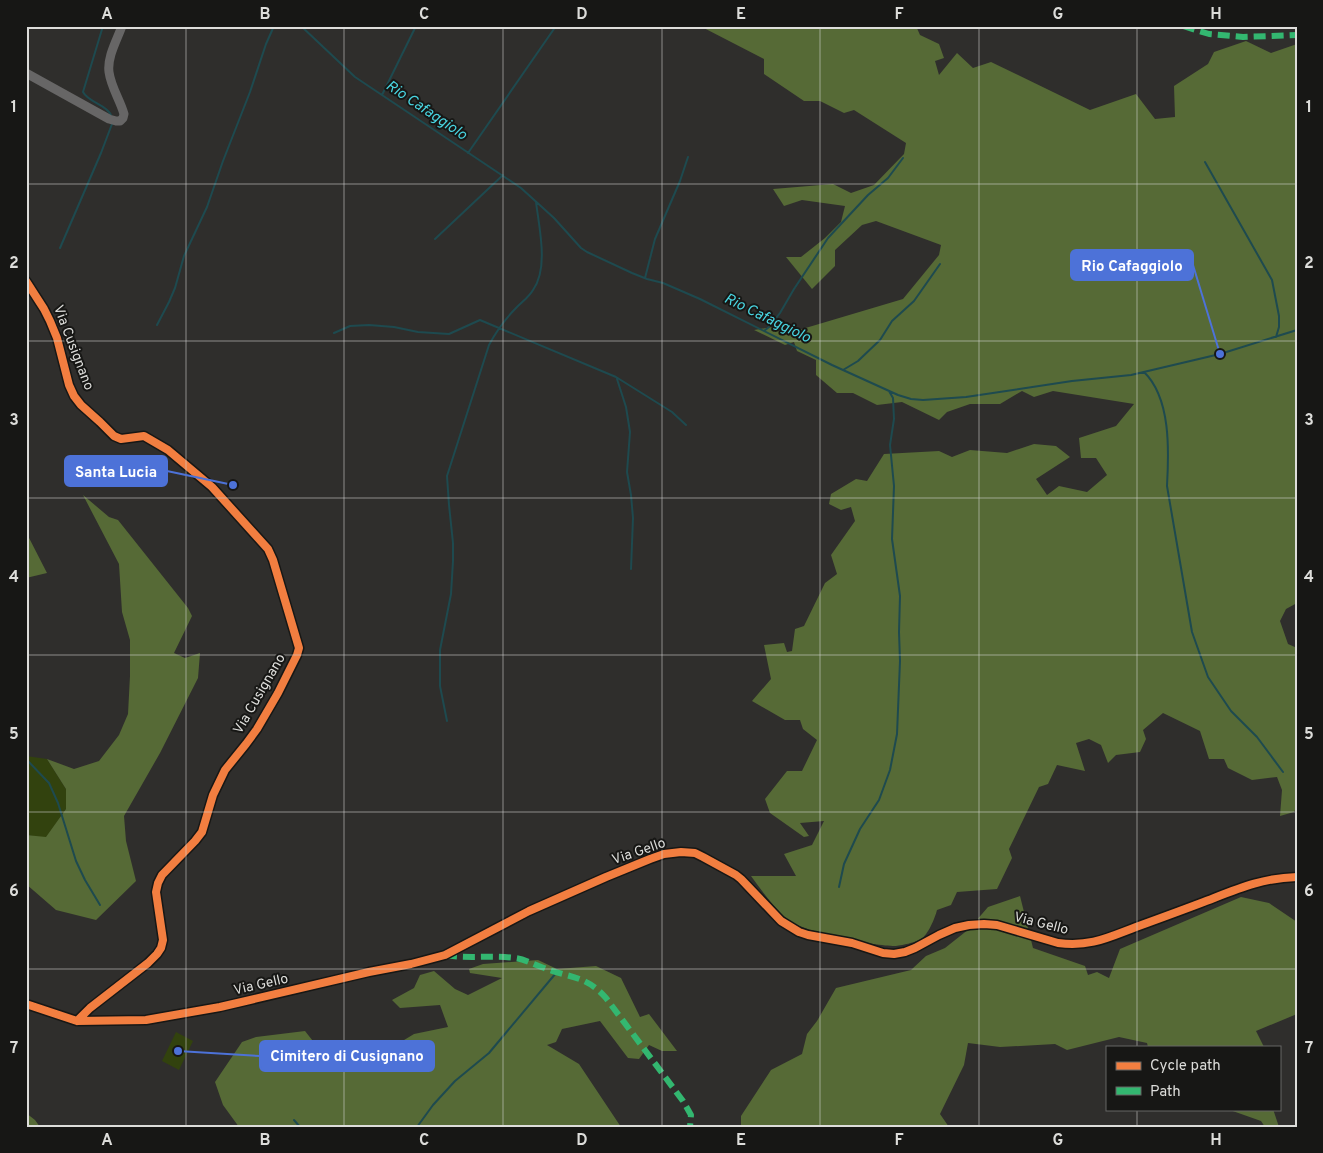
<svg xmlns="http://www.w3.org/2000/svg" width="1323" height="1153" font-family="Overpass,sans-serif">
	<rect width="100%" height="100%" fill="#2f2e2c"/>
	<path fill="#32420e" d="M26,756L47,759L66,789V809L46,838L26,835Z
		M176,1032L193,1041L179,1070L162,1061Z"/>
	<path fill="#566a36" d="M700,26H916L920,35L939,44L944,58L935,61L939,75L957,53L973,68L991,62L1090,110L1136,94L1155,119L1175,117L1174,86L1208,64L1214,52L1246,41L1271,53L1297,44V603L1286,609L1280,621L1288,644L1297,648V806L1294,812L1280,816L1282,790L1277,777L1252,780L1228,768L1224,759H1209L1200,731L1163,713L1143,730L1146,739L1140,752L1116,755L1108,763L1101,745L1089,739L1076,743L1085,771L1057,765L1048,784L1039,787L1009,849L1012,858L997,889L957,892L951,905L937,910C935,918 928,935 921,939C917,942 900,946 895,946C875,946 803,932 788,920C774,908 762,891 751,876H796L784,854L812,845L824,821L800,823L809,836L804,837L770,813L765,799L787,771H802L817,740L803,729L800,720H785L752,701L771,679L764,645L784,643L787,652L792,651L795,629L804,626L825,583L837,574L831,555L855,521L851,507L841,510L829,504L831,494L856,479L867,481L884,454L939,451L952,457L970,450L1007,453L1034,444L1056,446L1070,457L1036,479L1047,495L1059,486L1087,492L1107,475L1096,458H1081L1079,438L1116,426L1134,404L1053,391L1034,397L1022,391L1000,404H970L947,412L939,420L902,402L877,405L853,393H837L816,375V360L797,351L794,342L785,345L754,330L778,326L782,335L903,299L939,255L941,245L876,221L862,225L835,250V266L812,289L786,257H801L825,238L841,222L845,206L802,200L784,206L773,189L833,184L851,193L874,185L904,154L906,143L854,110L844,113L820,101H804L764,74V59Z
		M83,495L109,517L118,520L188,608L192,616L174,653L185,658L200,653L198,678L160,753L124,816L126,841L136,881L96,920L56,910L26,884V835L46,837L66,809V789L47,759L74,769L99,761L119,735L128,714L130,676V640L122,612L119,564Z
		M26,532L47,573L26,578Z
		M1020,896L1033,948L1085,966L1088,975L1097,972L1109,978L1120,949L1241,897L1269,903L1297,922V1014L1256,1031L1264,1047H1148L1147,1043L1119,1037L1067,1050L1055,1044L1000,1047L968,1043L964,1065L940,1114L949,1127H741V1116L771,1070L802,1054L807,1034L817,1021L836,988L911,970L926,956L945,948L969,929L988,907Z
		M538,960L557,969L596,966L621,978L640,1017L649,1014L677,1051H662L649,1045L639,1059L628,1058L600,1021L562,1029L556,1042L547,1045L579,1064L621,1127H239L223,1105L215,1082L242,1042L256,1037L305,1031L324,1055L344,1053L360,1042L364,1052L376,1057L414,1034L448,1027L440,1005L400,1008L392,1000L414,988L420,975L434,971L455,989L468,995L502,978L470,973L469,969L483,964Z
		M1227,1109H1273L1279,1127H1265L1261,1121Z
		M26,1113L35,1120L40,1127H26Z"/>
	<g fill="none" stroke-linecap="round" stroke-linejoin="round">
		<path stroke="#1e4a4f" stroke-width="2" d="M103,26L83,92C89,103 106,104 111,115
			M301,26L355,77L521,188L554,218L581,248L587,252L632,273L647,279L663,283L700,299L832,365L898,395L911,399L923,400L966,397L1072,381L1131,375L1220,354L1297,330
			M382,95L416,26
			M468,153L556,26
			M1205,162L1272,280L1279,316V327L1276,337
			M435,239L503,175
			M60,248L101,153L112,124
			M645,278L655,239L680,181L688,157
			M157,325L169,302L175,288L184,256L207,207L223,161L250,92L266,44L274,26
			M764,331L769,327L780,313L794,289L828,238L868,195L888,178L903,158
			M334,333L350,326L369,325L394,327L418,332L449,334L480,320L616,377L672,412L686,425
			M843,370L858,361L880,340L892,321L914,301L940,264
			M1144,372C1171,398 1169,451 1167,486L1192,632L1208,677L1231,711L1257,737L1283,772
			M617,379L626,407L630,432L627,472L631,495L633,518L631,569
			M447,721L440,686V650L451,594L453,561V543L449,505L447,476L489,345C497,330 504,320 517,307C522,302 529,297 533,290C549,268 539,227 536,202
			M26,759L49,783L58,803L76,861L85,880L100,905
			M839,887L844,864L860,829L879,800L890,770L897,734L900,661L899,632L900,596L892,539L894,486L890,445L894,419L893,398L889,391
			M294,1120L300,1127
			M417,1127L433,1105L455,1081L489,1053L556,973"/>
		<path stroke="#676666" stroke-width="9" d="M26,73L109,119L116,121H120L123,118L124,114C120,100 111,87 109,72C107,57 117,40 122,26
			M26,281L44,309L50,321L57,338L69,385L74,396L81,405L100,422L114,436L121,439L144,436L168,450L212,487L268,549L273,560L299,648L297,655L278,693L257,729L246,744L225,770L213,795L202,832L195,841L162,875L158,883L156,892L163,940L161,948L157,954L148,963L90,1008L77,1021
			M26,1004L77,1021L146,1020L220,1007L369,972L411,964L445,955L529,911L606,877L650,859L664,854L681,852L695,853L703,857L736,875L741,879L781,921L799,932L808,935L852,943L883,953L894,954L905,952L915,948L939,935L955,928L969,925L984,924L997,925L1058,943C1090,947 1107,938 1136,927C1158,919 1180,911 1201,903C1235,890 1260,878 1297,877"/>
		<path stroke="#33b770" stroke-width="6" stroke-dasharray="12 6" stroke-linecap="butt" d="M1183,26L1209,34L1243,37L1297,35
			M445,955C468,959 491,955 515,958C525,959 534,965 544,968C569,978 586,975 606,998L683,1101L691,1115L690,1127"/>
		<defs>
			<path id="cycleway" d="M26,281L44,309L50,321L57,338L69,385L74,396L81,405L100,422L114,436L121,439L144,436L168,450L212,487L268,549L273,560L299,648L297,655L278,693L257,729L246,744L225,770L213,795L202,832L195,841L162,875L158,883L156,892L163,940L161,948L157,954L148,963L90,1008L77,1021
				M26,1004L77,1021L146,1020L220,1007L369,972L411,964L445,955L529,911L606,877L650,859L664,854L681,852L695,853L703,857L736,875L741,879L781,921L799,932L808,935L852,943L883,953L894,954L905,952L915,948L939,935L955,928L969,925L984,924L997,925L1058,943C1090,947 1107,938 1136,927C1158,919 1180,911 1201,903C1235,890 1260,878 1297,877"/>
		</defs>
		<use href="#cycleway" stroke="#171715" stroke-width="11"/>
		<use href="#cycleway" stroke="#f27e40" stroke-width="8"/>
	</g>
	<path fill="none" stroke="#ddddda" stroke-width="1" stroke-opacity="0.55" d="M186,26V1127M344,26V1127M503,26V1127M662,26V1127M820,26V1127M979,26V1127M1137,26V1047M26,184H1297M26,341H1297M26,498H1297M26,655H1297M26,812H1297M26,969H1297M1137,1109V1127"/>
	<g text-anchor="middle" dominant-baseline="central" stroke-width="4" stroke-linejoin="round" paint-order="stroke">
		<g font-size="14" fill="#ddddda" stroke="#171715">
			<text transform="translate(73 348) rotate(69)">Via Cusignano</text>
			<text transform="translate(260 694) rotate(-60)">Via Cusignano</text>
			<text transform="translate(639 852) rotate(-19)">Via Gello</text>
			<text transform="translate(1041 924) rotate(14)">Via Gello</text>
			<text transform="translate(261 985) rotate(-13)">Via Gello</text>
		</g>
		<g font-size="15" font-style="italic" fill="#49d5e1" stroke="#171715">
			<text transform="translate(426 111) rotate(34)">Rio Cafaggiolo</text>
			<text transform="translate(767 319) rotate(26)">Rio Cafaggiolo</text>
		</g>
	</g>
	<path fill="none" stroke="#4d72d8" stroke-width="2" d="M1220 354L1193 265M233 485L167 471M178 1051L260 1056"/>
	<g fill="#4d72d8" stroke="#171715" stroke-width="2">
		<circle cx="1220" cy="354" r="5"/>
		<circle cx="233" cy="485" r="5"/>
		<circle cx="178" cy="1051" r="5"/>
	</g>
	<g fill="#4d72d8" stroke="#4d72d8" stroke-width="2">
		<rect x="1071" y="250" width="122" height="30" rx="5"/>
		<rect x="65" y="456" width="102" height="30" rx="5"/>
		<rect x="260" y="1041" width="174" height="30" rx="5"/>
	</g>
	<g font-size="15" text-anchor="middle" font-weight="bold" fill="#fff">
		<text x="1132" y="271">Rio Cafaggiolo</text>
		<text x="116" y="477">Santa Lucia</text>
		<text x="347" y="1061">Cimitero di Cusignano</text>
	</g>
	<rect width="1323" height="1153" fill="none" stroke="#171715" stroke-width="55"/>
	<rect x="1106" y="1046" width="175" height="65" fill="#171715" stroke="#666664"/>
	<rect x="1116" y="1062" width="25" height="8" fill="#f27e40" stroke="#666664"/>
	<text x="1150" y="1070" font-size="15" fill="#ddddda">Cycle path</text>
	<rect x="1116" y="1087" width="25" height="8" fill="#33b770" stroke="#666664"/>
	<text x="1150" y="1096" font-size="15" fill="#ddddda">Path</text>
	<rect x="28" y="28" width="1268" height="1098" fill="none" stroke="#ddddda" stroke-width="2"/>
	<g font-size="16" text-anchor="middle" font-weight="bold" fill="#ddddda">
		<text x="107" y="19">A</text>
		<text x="265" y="19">B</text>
		<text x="424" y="19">C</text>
		<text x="582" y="19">D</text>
		<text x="741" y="19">E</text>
		<text x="899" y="19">F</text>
		<text x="1058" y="19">G</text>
		<text x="1216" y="19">H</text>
		<text x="14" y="112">1</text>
		<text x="1309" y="112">1</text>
		<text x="14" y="268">2</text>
		<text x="1309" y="268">2</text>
		<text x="14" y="425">3</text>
		<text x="1309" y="425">3</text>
		<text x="14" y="582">4</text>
		<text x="1309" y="582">4</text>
		<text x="14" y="739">5</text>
		<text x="1309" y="739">5</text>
		<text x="14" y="896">6</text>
		<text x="1309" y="896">6</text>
		<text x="14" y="1053">7</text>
		<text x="1309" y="1053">7</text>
		<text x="107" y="1145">A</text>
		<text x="265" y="1145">B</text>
		<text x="424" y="1145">C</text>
		<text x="582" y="1145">D</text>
		<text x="741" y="1145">E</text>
		<text x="899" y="1145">F</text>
		<text x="1058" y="1145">G</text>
		<text x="1216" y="1145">H</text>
	</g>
</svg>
